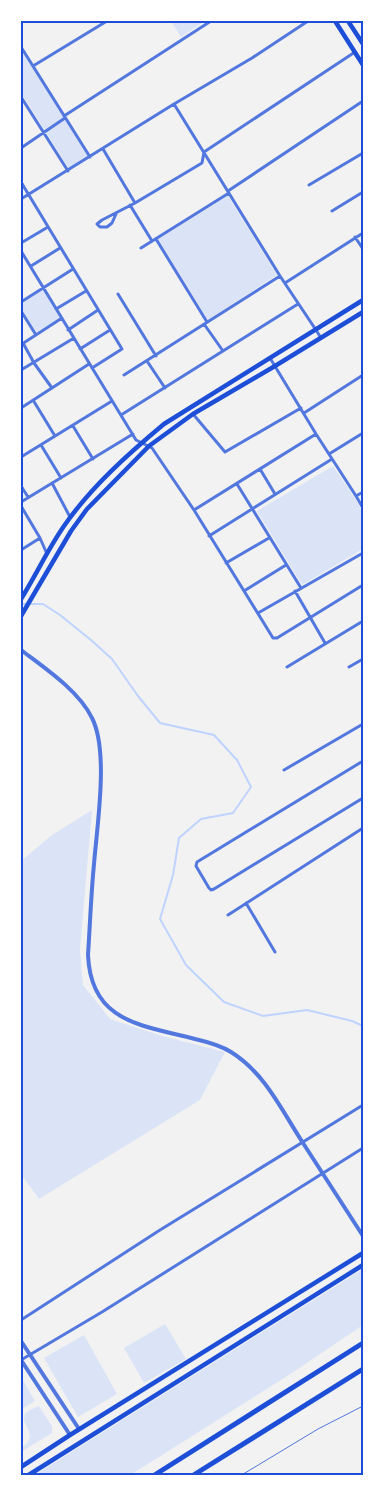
<svg xmlns="http://www.w3.org/2000/svg" width="384" height="1497" font-family="'Roboto Serif',serif">
	<rect width="100%" height="100%" fill="#f2f2f2"/>
	<path fill="#dbe4f7" d="M171,21H205L181,37Z
		M23,50L88,156L69,169L21,93V51Z
		M228,196L277,275L208,320L158,239Z
		M43,289L61,318L36,332L21,309V303Z
		M333,466L355,498L363,513V549L302,585L257,511Z
		M92,810L80,950L83,985L110,1019L162,1036L225,1052L200,1100L39,1199L21,1174V861L52,835Z
		M363,1269V1325L292,1373L132,1474L130,1476H33Z
		M165,1324L186,1359L144,1383L124,1348Z
		M84,1335L117,1394L78,1417L44,1358Z
		M21,1377L35,1401L22,1409H21Z
		M39,1406L52,1426V1433L21,1452V1448C43,1434 15,1423 27,1412C30,1409 35,1408 39,1406Z"/>
	<g fill="none" stroke-linecap="round" stroke-linejoin="round">
		<path stroke="#bfd3fe" stroke-width="2" d="M21,604H43L60,615L91,640L112,659L138,696L160,723L214,735L237,760L251,787L233,813L201,819L179,838L173,875L160,919L186,965L224,1002L263,1016L307,1010L352,1021L363,1026"/>
		<path stroke="#5277de" stroke-width="1" d="M240,1476L318,1429L363,1406"/>
		<path stroke="#5277de" stroke-width="3" d="M21,47L90,157
			M33,66L107,21
			M21,97L68,171
			M174,104L280,276L316,330L321,338
			M64,116L211,21
			M21,148L65,118
			M103,149L135,203
			M21,182L122,349L92,368
			M309,185L363,153
			M228,191L363,101
			M21,199L174,104L252,58L308,21
			M130,205L152,241
			M332,211L363,192
			M116,214L112,223L107,227H100L97,224L102,220L135,203L202,163L204,152L355,52
			M355,237L363,249
			M156,239L207,322
			M21,243L48,227
			M141,248L229,193
			M21,251L136,440L152,448L194,510L273,638H277L363,585
			M31,266L60,248
			M285,283L363,233
			M118,294L156,356
			M21,302L73,269
			M56,309L86,291
			M21,311L36,335
			M204,324L223,351
			M68,330L98,310
			M23,343L34,363L52,388
			M22,344L62,318
			M80,349L110,330
			M270,358L316,434L356,496L363,508
			M147,361L165,388
			M21,370L74,338
			M124,375L280,276
			M33,400L55,436
			M21,408L89,364
			M304,413L363,375
			M193,414L225,452L301,408
			M121,415L298,304
			M73,426L93,459
			M41,445L61,478
			M329,454L363,433
			M21,457L112,401
			M260,469L275,494
			M52,483L70,517
			M237,484L301,588
			M21,486L28,497
			M356,496L363,492
			M21,502L133,434
			M21,506L40,538L47,554
			M194,510L316,434
			M209,536L332,459
			M21,550L40,538
			M226,563L269,538
			M244,591L286,565
			M295,591L325,643
			M258,613L363,553
			M287,667L363,621
			M349,667L363,659
			M363,761L197,862L196,866L209,888L211,890L214,889L363,798
			M284,770L363,724
			M246,903L275,952
			M228,915L363,828
			M21,1320L160,1230L363,1105
			M21,1360L102,1312L363,1148"/>
		<path stroke="#5277de" stroke-width="4" d="M21,650C45,668 79,691 92,718C109,751 97,826 94,864C91,895 90,925 88,955C91,1023 142,1025 195,1039C208,1042 220,1045 231,1052C265,1073 282,1111 303,1143C323,1174 343,1205 363,1236
			M21,1341L79,1429
			M21,1360L70,1435"/>
		<path stroke="#1d4ed8" stroke-width="4.5" d="M335,21L363,65
			M348,21L363,44
			M21,599C36,575 48,549 64,526C91,487 128,454 164,424L363,300
			M21,616L71,531L87,509L149,446L193,414L275,366L363,312
			M21,1467L70,1435L363,1253
			M27,1476L363,1265"/>
		<path stroke="#1d4ed8" stroke-width="5" d="M153,1476L363,1343
			M192,1476L363,1369"/>
	</g>
	<rect width="384" height="1497" fill="none" stroke="#ffffff" stroke-width="45"/>
	<rect x="22" y="22" width="340" height="1452" fill="none" stroke="#1d4ed8" stroke-width="2"/>
</svg>
